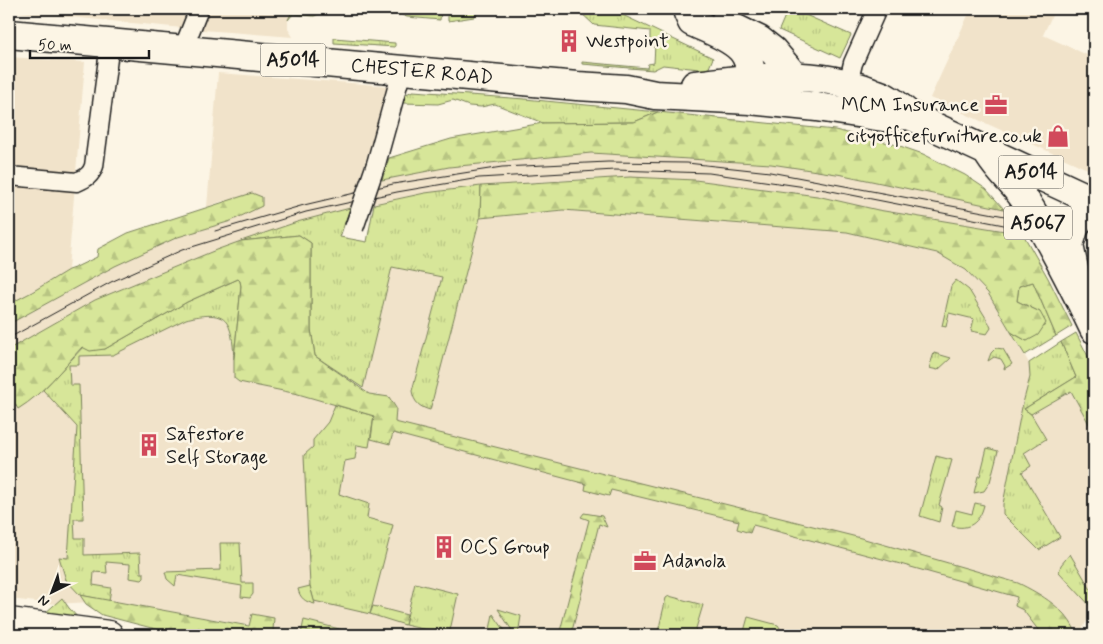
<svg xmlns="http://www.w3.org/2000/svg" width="1103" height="644" font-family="Mynerve,sans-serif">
	<defs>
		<pattern id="grass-tufts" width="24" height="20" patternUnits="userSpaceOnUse" patternTransform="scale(1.25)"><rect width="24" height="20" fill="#d7e699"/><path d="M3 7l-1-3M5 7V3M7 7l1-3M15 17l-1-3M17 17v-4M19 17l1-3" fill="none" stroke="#b8c583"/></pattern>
		<pattern id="forest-firs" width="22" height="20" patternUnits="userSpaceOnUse" patternTransform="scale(1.25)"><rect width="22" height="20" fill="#d7e699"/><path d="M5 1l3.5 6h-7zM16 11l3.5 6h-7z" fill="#b8c583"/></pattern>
	</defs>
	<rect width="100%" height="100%" fill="#fcf5e5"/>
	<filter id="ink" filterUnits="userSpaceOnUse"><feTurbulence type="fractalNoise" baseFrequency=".02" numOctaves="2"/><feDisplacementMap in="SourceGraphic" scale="10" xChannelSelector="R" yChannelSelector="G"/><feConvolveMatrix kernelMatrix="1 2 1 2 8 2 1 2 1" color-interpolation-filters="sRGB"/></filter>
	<g filter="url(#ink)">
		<path fill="#f1e3ca" d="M9,9H293L288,20V29L293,37L203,30L9,11Z
			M971,9H1055L1043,35L1094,58V172L930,98Z
			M9,57L85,62L68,270L32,292L9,304Z
			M218,73L390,86L359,181L382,180L449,167L591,153L770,164L843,175L1004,209L1023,234L878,210L817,196L695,180L596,178L481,186L425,193L350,208L297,222L241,241L216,250L95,300L9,349V324L115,266L178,237L231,221L223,201L207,207Z
			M563,210L847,232L937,253L966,270L988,293L1029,363L1030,377L1022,407L1031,414L1071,391L1094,433V608L1079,635H363L305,620L301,634L109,601L55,604L9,599V401L79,356L198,315L212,316L220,317L227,323L230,330L234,359V378L239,382L298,394L374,416L379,394H369L363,388L392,267L442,277L412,391L430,410L480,218Z"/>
		<path fill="url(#grass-tufts)" stroke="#7a815a" d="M293,9H386L375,14L326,11L314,16L293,14L288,20Z
			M403,9H441L440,20L407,17L402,15Z
			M448,9H467L477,13L474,17L448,21Z
			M566,9H610L713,58L708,70L663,65L653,70L582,64V62L647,68L648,64L654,63L655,44L650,43V31L594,25L579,11H566Z
			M788,9H792L851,35L840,58L779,30Z
			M334,38L395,43V47L334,43Z
			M413,91L525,99L658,112L634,122L543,123L495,104L481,107L469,106L453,100L438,104L403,103L406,94Z
			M481,186L480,218L430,410C419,407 414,402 412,391L442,277L392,267L363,388L315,356L311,329V243L299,235L241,241L297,222L350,208L340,237L367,242L374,204L425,193Z
			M238,279L240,281L241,286L234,359C233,348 233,332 227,323C219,311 198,316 186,319L113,355L79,356V365H69L70,385H79L83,519H74L75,538H84V555L140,553L141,573H144V578L142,580L129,578L130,564L106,562L107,573L94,572L93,585L111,588L109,601L80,595L66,580L59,557L68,558L77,427L43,390L83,347L105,349L187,302Z
			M956,280L969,290L989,323L991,328L987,334L971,331L974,319L949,313L946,327L942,326L951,286Z
			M1033,282L1056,336L1025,355L1011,332L1027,341L1040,312L1017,301L1019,286Z
			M1061,342L1076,377L1024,409L1031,414L1046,439L1024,453L1031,466L1022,472L1060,537L1039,550L1003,514V504L1022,407L1030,377L1029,363Z
			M996,348L1003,349L1012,364L1004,369L1005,366L1001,359L994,357L988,361L991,353Z
			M934,353L951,358L938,370L929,368Z
			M335,405L374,416L369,447L357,445L355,459L345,461L339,494L369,504L367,518L393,525L370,614L314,601L310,586L304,455L313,447V440L328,422Z
			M987,448L998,451L990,482L984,491L974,493L978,476H980Z
			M936,456L952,460L939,505L942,507L939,522L920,516Z
			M975,503L984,505C980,522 969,531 952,526L956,510L972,514Z
			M220,543H240L242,583H253V594L250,598L241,597L242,586L177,575L175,586L167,579L165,572L221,570Z
			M1070,554L1094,595V610L1059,572L1061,565Z
			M415,583L458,594L449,635L405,625Z
			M669,596L703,605L694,635H662L658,632L666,598Z
			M62,598L69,608L81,621L79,623L9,614V609L14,608L20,611L44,614Z
			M498,609L521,616L518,635H515Z
			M493,614L508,635H489Z
			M748,617L778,625L780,628L778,635H743Z"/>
		<path fill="url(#forest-firs)" stroke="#7a815a" d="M658,112L835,130L897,145L923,154L965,175L986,189L1004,209L843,175L771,164L591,153L449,167L382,180L389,158L451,139L543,123L634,122Z
			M630,177L695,180L817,196L878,210L1023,234L1048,278L1072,326L1056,336L1033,282L1019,286L1017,301L1040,312L1046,323L1038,335L1027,341L1011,332L988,293L966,270L937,253L847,232L563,210L480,218L481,186Z
			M252,193L262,197V206L231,221L178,237L115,266L9,324V304L32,292L68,270L74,268L97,257L98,249L128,233Z
			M299,235L311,243V329L315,356L369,394L389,397L396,408L395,422L861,538L1018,583C1041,594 1068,610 1077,635H1042L1023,610L1015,606L1017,597L886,560L753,525L750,533L737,529L739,521L611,490L609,496L585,490L586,484L393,433L390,444L371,439L374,416L298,394L239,382L234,378V359L241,286L240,281L238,279L187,302L105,349L90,351L82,347C62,369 44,393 18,409L12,399L9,401V349L95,300L216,250L241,241Z
			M1076,333L1094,368V433L1071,391L1031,414L1024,409L1076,377L1061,342Z
			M584,513L602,516L607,527L599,524L571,635H559L589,520L581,517Z
			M310,586L315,604C305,602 300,598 298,589Z
			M80,595L249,626L252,614L274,618L273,630L301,634L304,620L363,635H209L163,631L102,615L86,604Z
			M373,606L407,615L405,625L370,614Z"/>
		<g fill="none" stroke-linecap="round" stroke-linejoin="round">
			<defs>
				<path id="street" d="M183,49L199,9
					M848,84L853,63L877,9
					M376,164L402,70
					M9,176L77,182C86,178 91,175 94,166L110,43"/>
				<path id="primary" d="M688,13L692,22C707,29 728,36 740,48C755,62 744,78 768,87
					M724,23L759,40L773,51L795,77
					M9,34L577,86L626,89L655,95L750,100L817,107L883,117L909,115
					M695,85C755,78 811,68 870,91C876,94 883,95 888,99C896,103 903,110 909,115L1094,201
					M989,155C999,171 1012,182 1023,197C1045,230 1063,267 1081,302
					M1094,207L1083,213L1074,229L1069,245L1081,302L1094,329"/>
				<path id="highway" d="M9,622L109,635"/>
			</defs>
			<use href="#street" stroke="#1c1c1c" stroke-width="21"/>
			<use href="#primary" stroke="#1c1c1c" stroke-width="31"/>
			<use href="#highway" stroke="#1c1c1c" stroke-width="31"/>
			<use href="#street" stroke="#fcf5e5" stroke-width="18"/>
			<use href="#primary" stroke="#fcf5e5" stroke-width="28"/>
			<use href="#highway" stroke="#fcf5e5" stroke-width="28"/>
			<path stroke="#1c1c1c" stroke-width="1" d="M215,231L304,205L393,184L502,167L608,162L687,163L770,172L1010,217
				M9,338L111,282L182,250L306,212L397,192L479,178L615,170L709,173L826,190L1019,228"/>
			<defs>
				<path id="street-bridge" d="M354,228L376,164"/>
			</defs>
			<use href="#street-bridge" stroke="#1c1c1c" stroke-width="21" stroke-linecap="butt"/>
			<use href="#street-bridge" stroke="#fcf5e5" stroke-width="18"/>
		</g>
	</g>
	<defs>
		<symbol id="building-bare" viewBox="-9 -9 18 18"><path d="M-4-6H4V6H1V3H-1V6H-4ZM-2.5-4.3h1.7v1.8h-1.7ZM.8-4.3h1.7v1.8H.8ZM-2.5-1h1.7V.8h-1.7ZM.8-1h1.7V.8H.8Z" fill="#d1495b" stroke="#fcf5e5" stroke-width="2.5" paint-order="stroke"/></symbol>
		<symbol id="office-bare" viewBox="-9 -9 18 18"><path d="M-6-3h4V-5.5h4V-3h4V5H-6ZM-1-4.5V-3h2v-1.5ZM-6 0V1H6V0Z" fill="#d1495b" stroke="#fcf5e5" stroke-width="2.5" paint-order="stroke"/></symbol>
		<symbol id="shop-bare" viewBox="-9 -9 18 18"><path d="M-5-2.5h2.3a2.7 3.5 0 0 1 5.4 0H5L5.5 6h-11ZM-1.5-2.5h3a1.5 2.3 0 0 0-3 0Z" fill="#d1495b" stroke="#fcf5e5" stroke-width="2.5" paint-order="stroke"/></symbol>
	</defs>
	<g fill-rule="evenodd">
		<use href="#building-bare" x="553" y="25" width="32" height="32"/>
		<use href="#office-bare" x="980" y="89" width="32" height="32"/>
		<use href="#shop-bare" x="1042" y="120" width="32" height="32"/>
		<use href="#building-bare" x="133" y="429" width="32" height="32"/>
		<use href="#building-bare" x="428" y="531" width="32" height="32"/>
		<use href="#office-bare" x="629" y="545" width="32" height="32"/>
	</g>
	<g text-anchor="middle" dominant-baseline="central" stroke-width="5" stroke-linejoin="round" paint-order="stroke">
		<g fill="#fcf5e5" stroke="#5f5d58" stroke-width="1">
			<rect x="260.5" y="43.5" width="65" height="33" rx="4"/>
			<rect x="998.5" y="155.5" width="65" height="33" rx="4"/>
			<rect x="1004" y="206.5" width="68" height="33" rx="4"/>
		</g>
		<g font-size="19" font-weight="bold" fill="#1c1c1c">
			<text x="293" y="60">A5014</text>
			<text x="1031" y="172">A5014</text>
			<text x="1038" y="223">A5067</text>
		</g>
		<g font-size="20" fill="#1c1c1c" stroke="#fcf5e5" text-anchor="start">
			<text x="586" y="41">Westpoint</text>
			<text x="979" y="105" text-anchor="end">MCM Insurance</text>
			<text x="1042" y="136" text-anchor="end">cityofficefurniture.co.uk</text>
			<text x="166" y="434">Safestore<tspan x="166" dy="23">Self Storage</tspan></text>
			<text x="460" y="547">OCS Group</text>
			<text x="662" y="561">Adanola</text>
		</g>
		<g font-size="20" fill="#1c1c1c" stroke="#fcf5e5">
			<text transform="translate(422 72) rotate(5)">CHESTER ROAD</text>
		</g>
	</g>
	<rect width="1103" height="644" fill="none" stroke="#fcf5e5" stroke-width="30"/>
	<rect x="15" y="15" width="1073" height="614" fill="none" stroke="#1c1c1c" stroke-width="2" filter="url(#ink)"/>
	<g transform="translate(52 592) rotate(222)" stroke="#fcf5e5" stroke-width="4" paint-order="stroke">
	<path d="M0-4L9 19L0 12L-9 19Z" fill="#1c1c1c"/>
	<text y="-8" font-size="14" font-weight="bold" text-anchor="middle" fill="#1c1c1c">N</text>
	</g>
	<path d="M30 50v8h119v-8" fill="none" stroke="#1c1c1c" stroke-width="2.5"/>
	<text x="38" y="50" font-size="15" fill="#1c1c1c" stroke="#fcf5e5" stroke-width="4" paint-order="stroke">50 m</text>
</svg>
